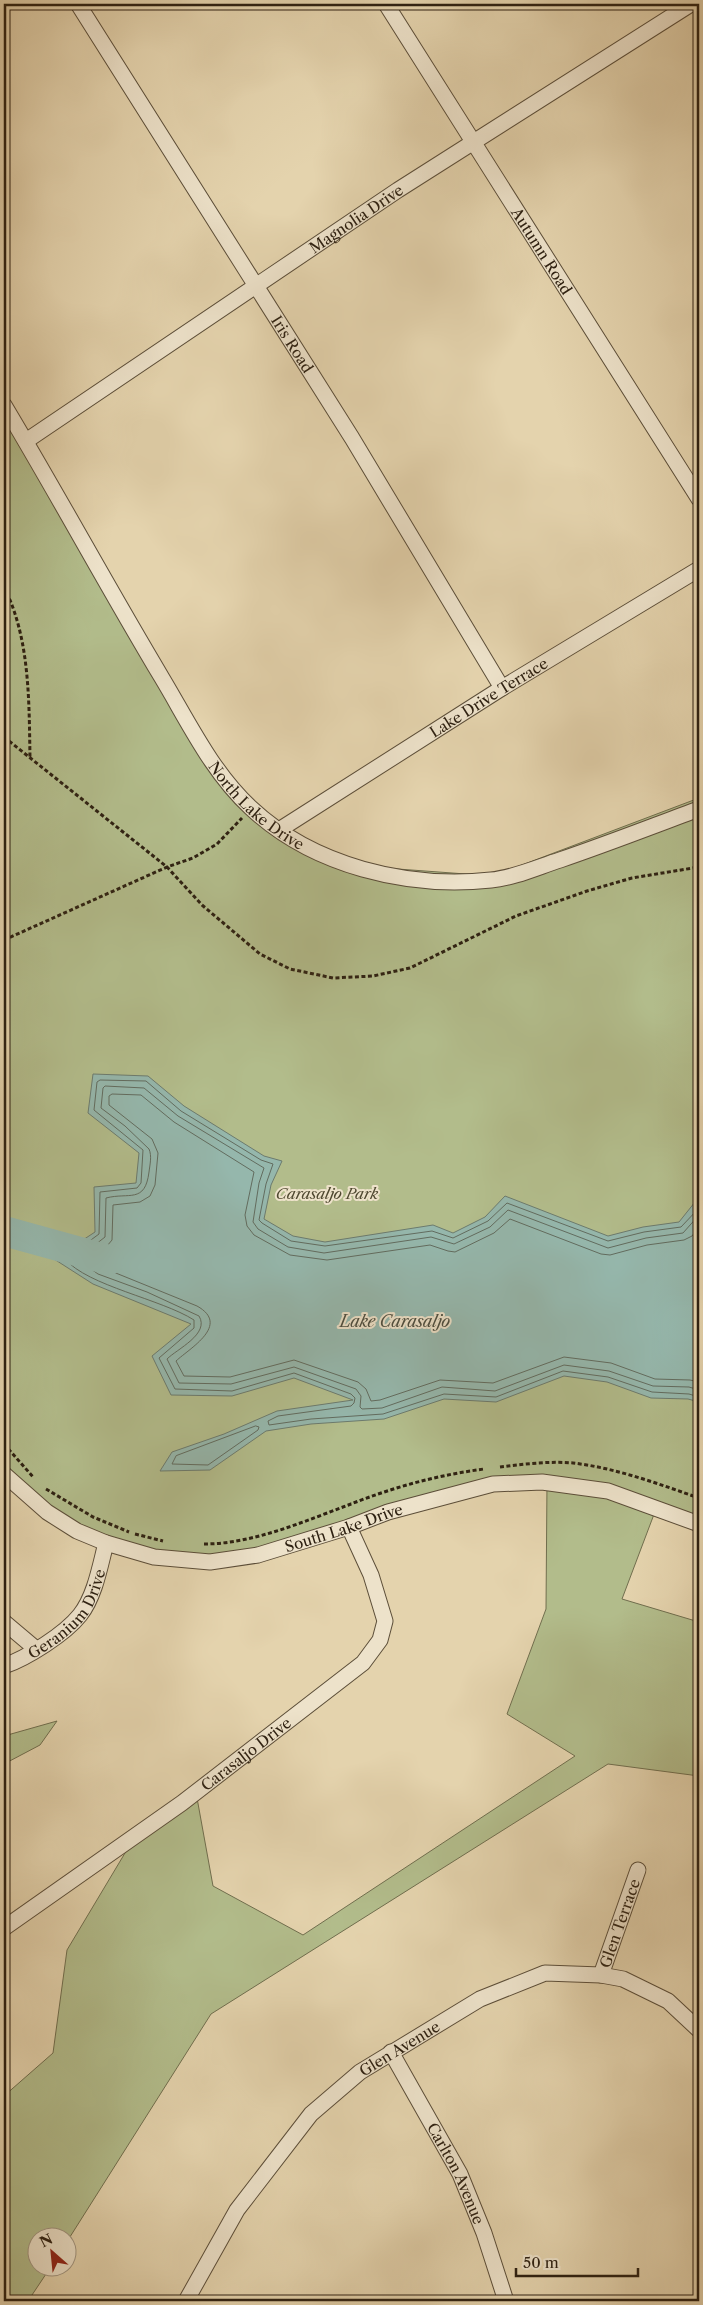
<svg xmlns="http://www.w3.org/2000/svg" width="703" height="2305" font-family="'Libre Caslon Text',serif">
	<rect width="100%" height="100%" fill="#e4d3ad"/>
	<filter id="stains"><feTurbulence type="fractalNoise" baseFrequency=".004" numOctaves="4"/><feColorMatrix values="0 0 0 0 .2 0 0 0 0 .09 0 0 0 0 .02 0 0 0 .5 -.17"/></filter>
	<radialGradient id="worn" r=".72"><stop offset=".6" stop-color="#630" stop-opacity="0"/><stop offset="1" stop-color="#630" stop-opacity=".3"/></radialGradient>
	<path fill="#b2bc8b" stroke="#706e4e" d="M4,405L231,787L252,809L357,866L493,876L699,798V1524L656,1509L622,1599L699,1622V1776L608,1764L211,2014L68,2240V2238H38V2268H50L28,2301H4V2096L53,2053L67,1950L128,1848L197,1798L213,1886L303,1935L575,1756L507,1714L546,1609L547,1482L493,1484L210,1562L106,1543L4,1474Z
		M57,1721L40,1745L4,1764V1736Z"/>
	<path fill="#95b7ac" stroke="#6c7b6e" d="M93,1074L148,1076L184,1106L264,1156L282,1161L271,1185L264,1219L293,1236L325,1242L433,1225L453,1233L485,1217L505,1196L608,1236L643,1227L679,1222L695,1202L699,1203V1402L688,1399L651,1398L607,1382L564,1376L496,1402L444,1399L384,1419L311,1424L266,1431L210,1470L160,1471L172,1452L224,1434L277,1411L353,1400L294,1378L232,1396L171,1395L152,1356L191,1324L93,1284L54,1259L95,1232L94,1187L136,1183L139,1153L88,1113Z"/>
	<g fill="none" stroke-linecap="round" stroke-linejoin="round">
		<path stroke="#626c5f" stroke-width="1" d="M699,1208L681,1227L644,1232L608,1241L507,1203L488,1221L453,1238L432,1231L325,1246L291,1241L262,1223L259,1220L266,1184L273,1164L261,1160L181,1111L146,1081L100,1080L97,1082L94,1110L143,1150L141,1183L137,1188L100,1192L99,1234L65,1259C88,1286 161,1299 194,1320V1328L159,1358L175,1389L232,1391L294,1373L351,1394L355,1398L354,1403L351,1406L278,1416L268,1421L269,1425L311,1419L383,1414L444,1394L496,1397L563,1371L608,1377L652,1392L689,1394L699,1397
			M699,1215L683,1233L646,1238L608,1248L508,1210L490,1227L454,1244L431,1237L324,1253L288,1247L258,1229L253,1222L259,1183L264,1168L178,1116L144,1088L105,1086L103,1088L101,1108L125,1126L149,1149C152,1156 150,1164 149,1172C145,1204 129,1192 106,1198L105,1237L77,1259L98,1274L147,1292L199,1316C210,1334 177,1349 167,1359L179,1383L231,1384L294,1367L356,1389L361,1396L360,1407L362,1409L382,1408L442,1387L495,1391L564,1365L609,1371L653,1386L689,1387L699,1390
			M699,1227L692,1236L684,1240L647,1245L610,1255L601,1254L510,1219L494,1233L455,1252L448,1251L430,1245L327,1260L290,1255L254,1235L247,1226L245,1215L254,1172L174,1122L141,1095L112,1094L109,1096V1105L152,1139L158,1153L155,1185L150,1196L140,1202L113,1205L112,1240L107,1246L90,1259L101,1267L197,1306C231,1325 190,1348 176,1361L184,1376L230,1377L294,1360L358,1382L366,1389L371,1401L380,1400L440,1380L493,1383L564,1357L611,1363L655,1379L690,1380L699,1382
			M256,1426L259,1427L258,1430L208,1465L172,1464L176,1456Z"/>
		<path stroke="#95b7ac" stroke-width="30" d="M4,1231L109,1260"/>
		<defs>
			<g id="street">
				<path id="s1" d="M78,4L352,438L502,688"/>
				<path id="s2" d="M386,4L699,499"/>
				<path id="s3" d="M4,405C58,495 108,588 162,678C189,723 212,772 251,808C313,866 407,889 491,880C514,878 538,867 560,860C607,844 653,826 699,809"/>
				<path id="s4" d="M26,441L398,190L691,4"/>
				<path id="s5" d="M279,830L502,688L699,569"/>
				<path id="s6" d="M4,1474L47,1512L77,1531L106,1543L154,1557L210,1562L258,1555L349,1527L388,1512L493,1484L542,1482L608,1491L699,1524"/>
				<path d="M4,1622L36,1649"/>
				<path id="s7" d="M4,1666C27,1658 65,1634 80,1615C95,1596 100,1566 106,1543"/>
				<path id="s8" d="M4,1928L182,1803L363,1663L380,1640L385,1621L371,1575L349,1527"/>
				<path id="s9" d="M601,1975L638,1870"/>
				<path id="s10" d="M391,2052L460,2174L484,2233L506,2301"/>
				<path id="s11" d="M186,2301L237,2210L311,2114L360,2072L480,1999L545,1973L601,1975L623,1979L668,2001L699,2030"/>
			</g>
		</defs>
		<use href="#street" stroke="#5c4e39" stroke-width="17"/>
		<path stroke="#2e2112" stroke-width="3" stroke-dasharray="4 2.5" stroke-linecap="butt" d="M4,587C30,638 29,701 30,758
			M4,737L167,867L202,905L260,954L290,969L333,978L373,976L410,968L516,916L587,891L632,878L699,867
			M4,940L167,867L193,858L217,844L242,818
			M4,1444L34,1478
			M500,1467C524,1464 549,1461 573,1463C616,1468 659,1484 699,1498
			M46,1489L93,1517L129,1532
			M135,1534L163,1541
			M204,1544C253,1544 305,1521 351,1504C394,1487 438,1475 484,1469"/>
		<use href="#street" stroke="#ede2ca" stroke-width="15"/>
	</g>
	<g text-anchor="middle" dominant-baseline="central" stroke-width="4" stroke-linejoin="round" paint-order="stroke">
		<g font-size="15" fill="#2e2112" stroke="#ede2ca">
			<text stroke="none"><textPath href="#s4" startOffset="398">Magnolia Drive</textPath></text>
			<text stroke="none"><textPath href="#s2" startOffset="292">Autumn Road</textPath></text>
			<text stroke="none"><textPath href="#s1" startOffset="402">Iris Road</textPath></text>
			<text stroke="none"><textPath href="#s5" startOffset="248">Lake Drive Terrace</textPath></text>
			<text stroke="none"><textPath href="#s3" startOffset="476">North Lake Drive</textPath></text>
			<text stroke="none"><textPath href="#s6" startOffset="369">South Lake Drive</textPath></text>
			<text stroke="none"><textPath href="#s7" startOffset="85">Geranium Drive</textPath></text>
			<text stroke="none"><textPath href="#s8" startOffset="298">Carasaljo Drive</textPath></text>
			<text stroke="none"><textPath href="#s9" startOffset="55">Glen Terrace</textPath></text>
			<text stroke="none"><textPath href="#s11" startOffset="336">Glen Avenue</textPath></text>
			<text stroke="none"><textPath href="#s10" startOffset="138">Carlton Avenue</textPath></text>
		</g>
		<g font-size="15" font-style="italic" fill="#4f4830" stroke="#ede2ca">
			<text x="327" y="1193">Carasaljo Park</text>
		</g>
		<g font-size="16" font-style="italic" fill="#4d4e40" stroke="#ede2ca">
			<text x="395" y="1321">Lake Carasaljo</text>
		</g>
	</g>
	<rect width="703" height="2305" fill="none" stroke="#e4d3ad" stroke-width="20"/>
	<rect x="5" y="5" width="693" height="2295" fill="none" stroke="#2e2112" stroke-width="2.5"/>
	<rect x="10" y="10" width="683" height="2285" fill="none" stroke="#2e2112"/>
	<g transform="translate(52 2252) rotate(333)"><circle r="24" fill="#ede2ca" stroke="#a19580"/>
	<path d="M0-4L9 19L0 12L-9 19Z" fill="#8f2418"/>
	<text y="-8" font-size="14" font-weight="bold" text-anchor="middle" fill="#2e2112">N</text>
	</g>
	<path d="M516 2268v8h122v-8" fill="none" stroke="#2e2112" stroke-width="2.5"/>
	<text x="523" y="2268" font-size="15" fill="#2e2112" stroke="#ede2ca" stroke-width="4" paint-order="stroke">50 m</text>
	<rect width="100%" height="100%" filter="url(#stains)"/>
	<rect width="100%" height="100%" fill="url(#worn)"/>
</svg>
